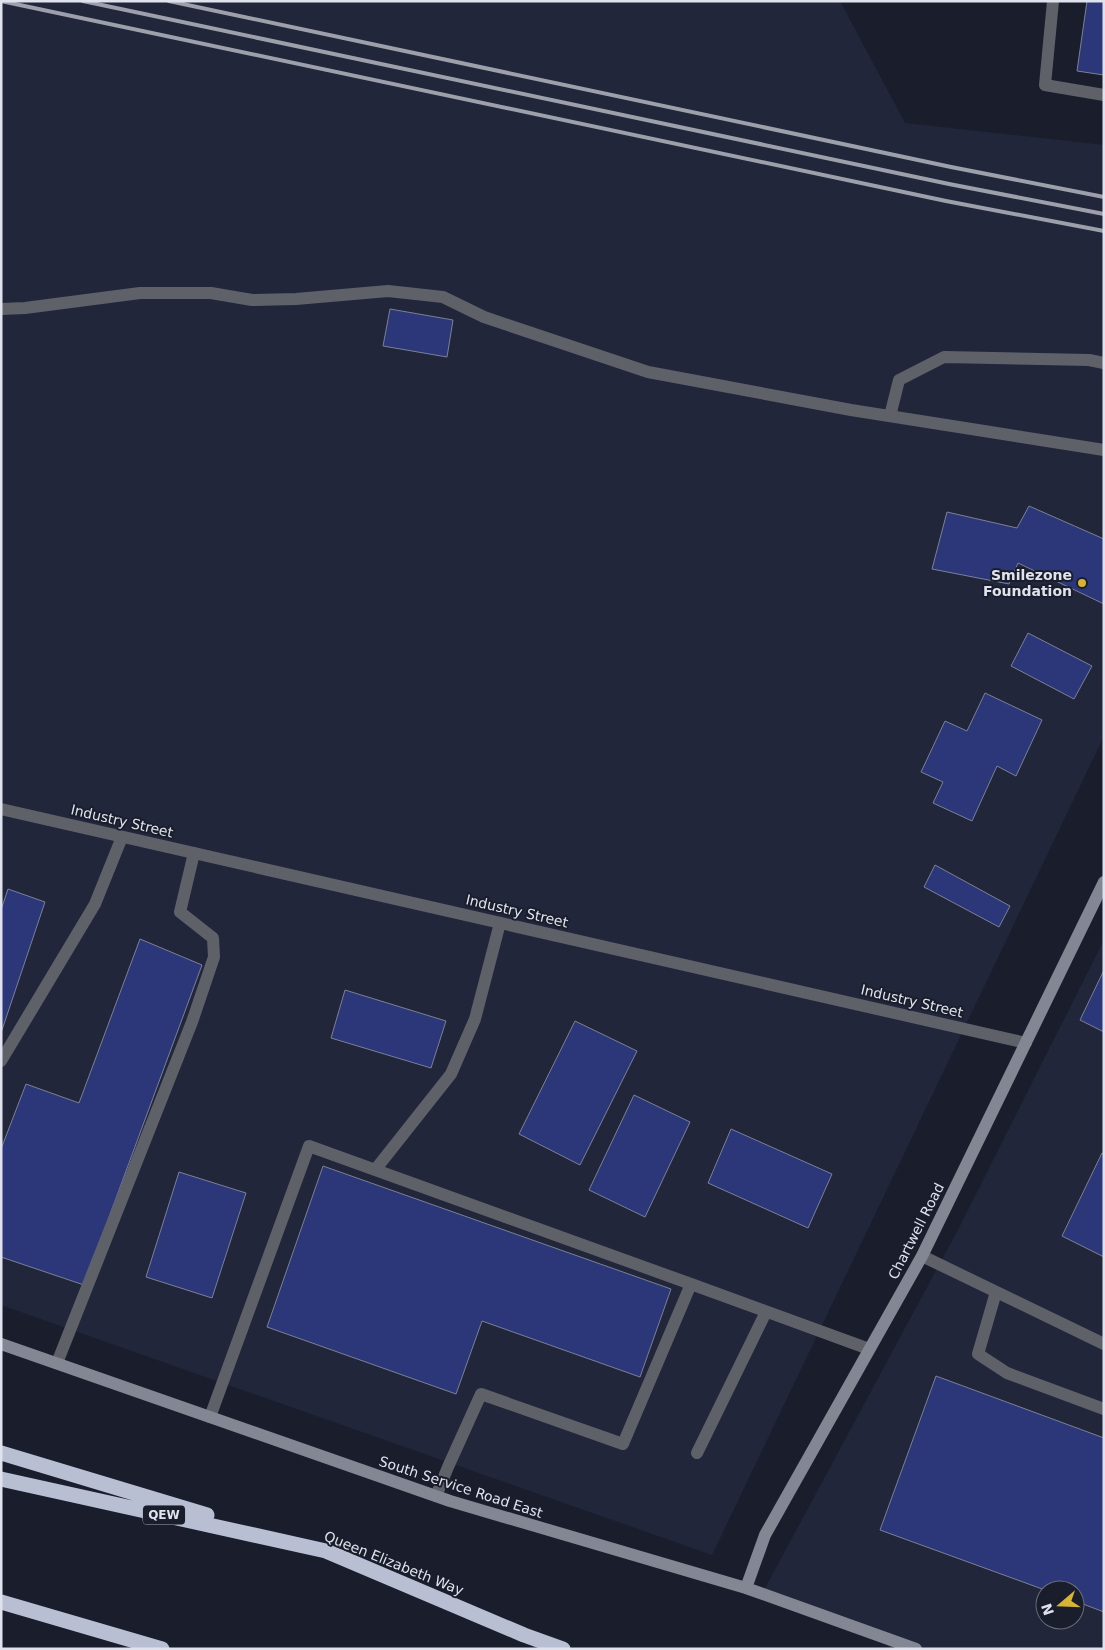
<svg xmlns="http://www.w3.org/2000/svg" width="1105" height="1650" font-family="'DejaVu Sans',sans-serif">
	<rect width="100%" height="100%" fill="#1a1e2c"/>
	<path fill="#21263b" fill-rule="evenodd" d="M1,1H840L905,123L1104,145V736L712,1555L1,1305Z
		M1104,940V1649H921L762,1594L960,1226ZM1045,1590H1075V1620H1045Z"/>
	<path fill="#2c377a" stroke="#7b8193" d="M1087,1H1104V75L1077,71Z
		M390,309L453,320L447,357L383,346Z
		M1029,506L1104,539V604L1018,563L1009,584L932,569L947,512L1017,528Z
		M1028,633L1092,666L1074,699L1011,666Z
		M985,693L1042,720L1016,776L997,766L972,821L933,803L943,782L921,772L945,721L967,731Z
		M935,865L1010,906L999,927L924,887Z
		M8,889L45,902L1,1033V910Z
		M140,939L202,965L84,1285L1,1257V1149L26,1084L79,1103Z
		M1104,970V1032L1080,1020Z
		M345,990L446,1021L431,1068L331,1038Z
		M575,1021L637,1051L580,1165L519,1134Z
		M634,1095L690,1122L645,1217L589,1190Z
		M731,1129L832,1174L808,1228L708,1183Z
		M1102,1153L1104,1154V1257L1062,1236Z
		M323,1166L671,1289L640,1377L482,1321L456,1394L267,1327Z
		M179,1172L246,1193L212,1298L146,1277Z
		M936,1376L1104,1438V1612L1075,1601V1590H1045L880,1530Z"/>
	<g fill="none" stroke-linecap="round" stroke-linejoin="round">
		<path stroke="#5f6169" stroke-width="12" d="M1053,1L1045,85L1104,95
			M1,309L25,308L140,293H211L252,300L296,299L388,291L443,297L484,317L648,372L851,410L1104,450
			M890,416L899,380L944,357L1089,360L1104,363
			M1,1061L95,904L122,837
			M375,1170L451,1074L475,1019L500,923
			M922,1256L1104,1344
			M996,1292L978,1354L1007,1373L1104,1409
			M57,1363L192,1022L214,957L213,938L180,912L194,853
			M210,1417L309,1146L691,1284
			M697,1453L766,1312
			M436,1496L448,1467L481,1394L623,1444L691,1284L869,1349"/>
		<path stroke="#5f6169" stroke-width="12" d="M1,809L1026,1043"/>
		<path stroke="#838793" stroke-width="12" d="M1,1344L450,1501L746,1588L916,1649
			M746,1588L765,1535L922,1256L1104,882"/>
		<path stroke="#b9bfd3" stroke-width="15" d="M1,1453L207,1515
			M1,1479L326,1551L524,1635L563,1649
			M1,1602L162,1649"/>
		<path stroke="#9da0ab" stroke-width="4" d="M1,1L946,201L1104,231
			M83,1L949,184L1104,214
			M169,1L951,167L1104,197"/>
	</g>
	<circle fill="#d8b434" stroke="#1a1e2c" stroke-width="2" cx="1082" cy="583" r="5"/>
	<g text-anchor="middle" dominant-baseline="central" stroke-width="4" stroke-linejoin="round" paint-order="stroke">
		<rect fill="#1a1e2c" stroke="#a5a8b3" stroke-width="1" x="143" y="1505.5" width="42" height="19" rx="4"/>
		<g font-size="12" font-weight="bold" fill="#e0e3ed">
			<text x="164" y="1515">QEW</text>
		</g>
		<g font-size="14" font-weight="bold" fill="#e0e3ed" stroke="#1a1e2c" text-anchor="end">
			<text x="1072" y="575">Smilezone<tspan x="1072" dy="16">Foundation</tspan></text>
		</g>
		<g font-size="14" fill="#e0e3ed" stroke="#1a1e2c">
			<text transform="translate(122 821) rotate(13)">Industry Street</text>
			<text transform="translate(517 911) rotate(13)">Industry Street</text>
			<text transform="translate(912 1001) rotate(13)">Industry Street</text>
			<text transform="translate(916 1231) rotate(-63)">Chartwell Road</text>
			<text transform="translate(461 1487) rotate(18)">South Service Road East</text>
			<text transform="translate(394 1563) rotate(22)">Queen Elizabeth Way</text>
		</g>
	</g>
	<rect width="1105" height="1650" fill="none" stroke="#e0e3ed" stroke-width="5"/>
	<g transform="translate(1060 1605) rotate(251)"><circle r="24" fill="#1a1e2c" stroke="#696d79"/>
	<path d="M0-4L9 19L0 12L-9 19Z" fill="#d8b434"/>
	<text y="-8" font-size="14" font-weight="bold" text-anchor="middle" fill="#e0e3ed">N</text>
	</g>
</svg>
